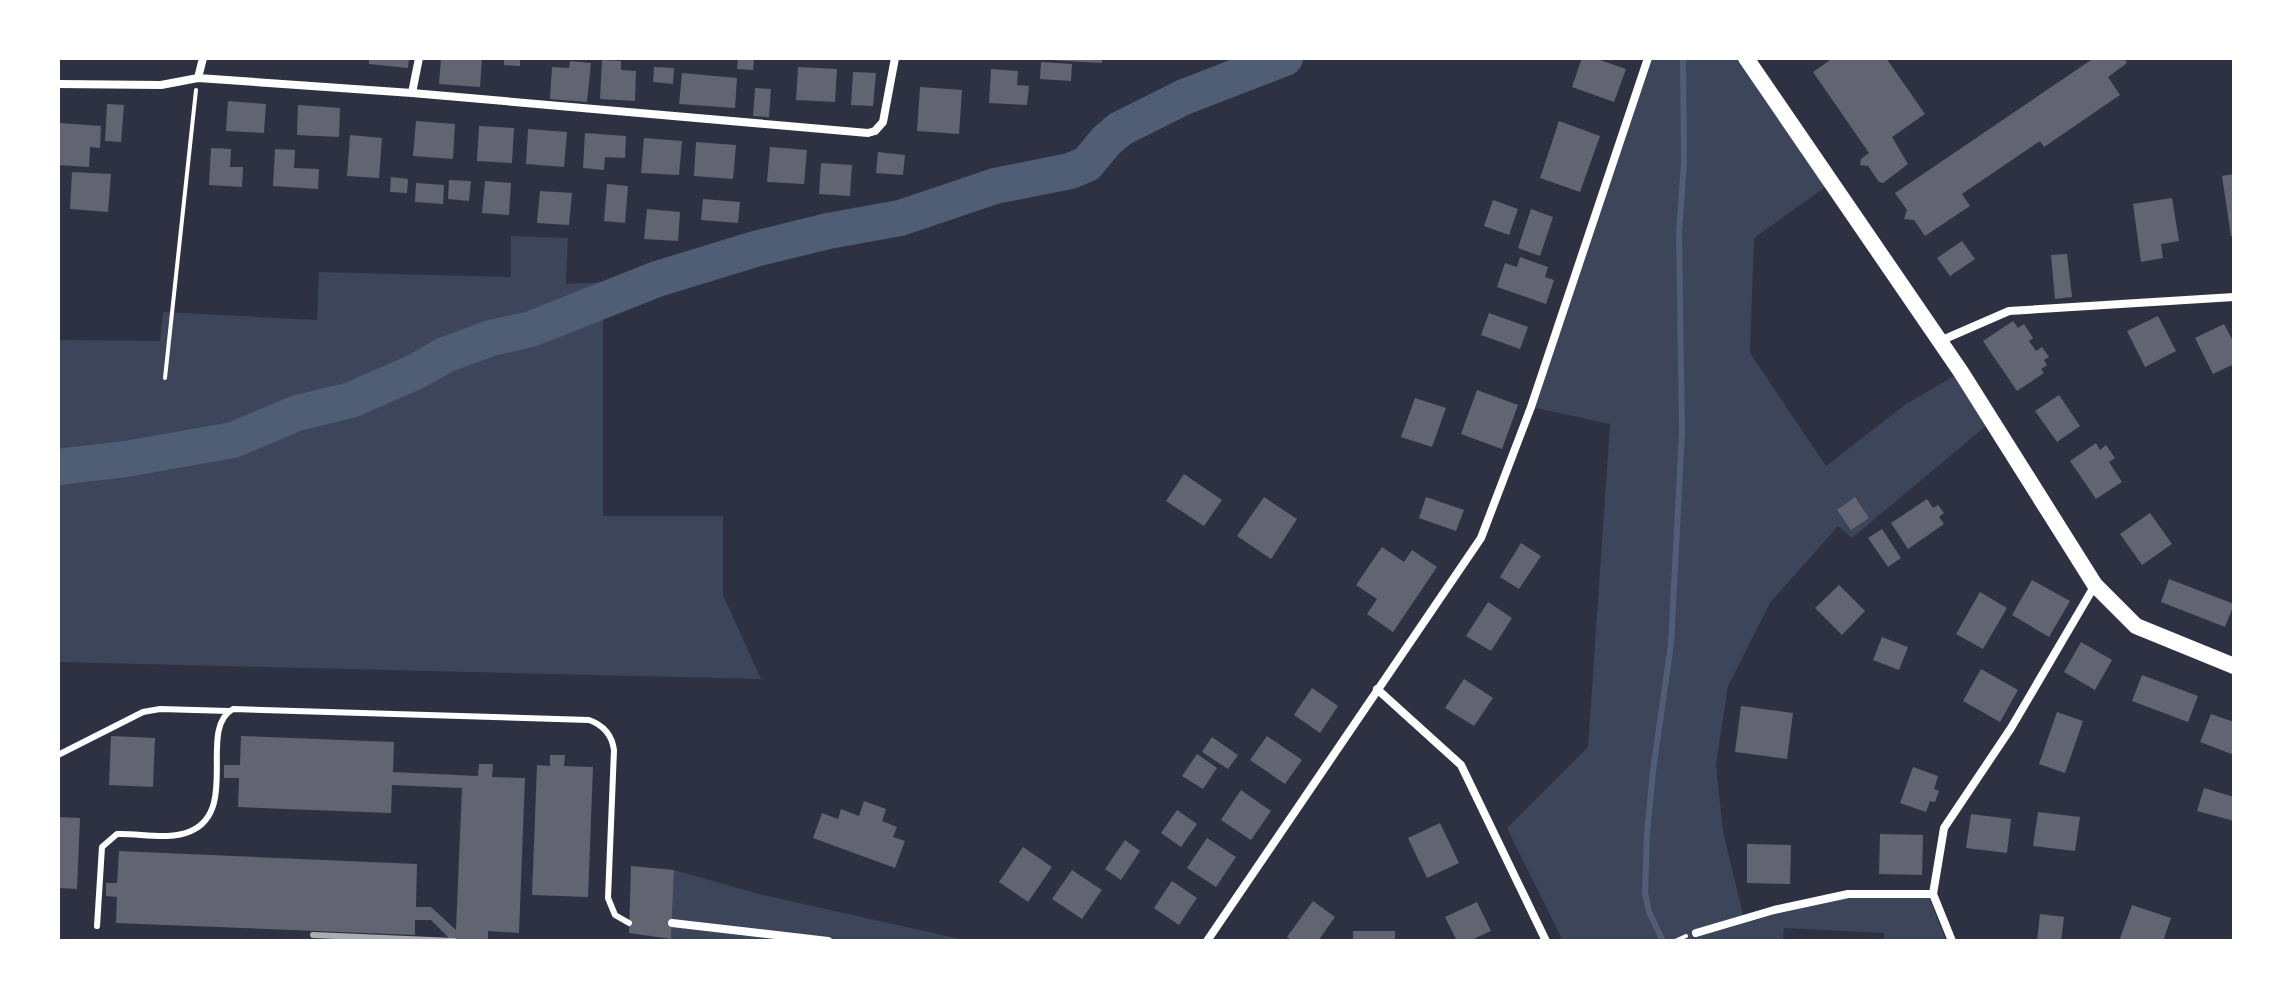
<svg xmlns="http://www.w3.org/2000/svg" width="2292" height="999" font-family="'Fira Sans Condensed',sans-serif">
	<rect width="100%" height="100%" fill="#2d3142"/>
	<path fill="#3c4559" d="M1271,58H1300L1168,110L1125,133L1091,169L1072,176L974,198L902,225L757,255L659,288L534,336L476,353L377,401L323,416L217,456L128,471L58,478V340L160,341L163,312L317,320L319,272L511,277V236L568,238L566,284L627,281L651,270L753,238L897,211L991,180L1066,164L1081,158L1116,123L1182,90Z
		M1648,58H1753L1831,183L1754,238L1750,353L1826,466L1906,404L1961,372L1992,421L1852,538L1838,526L1770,603L1728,686L1716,765L1723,831L1744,919L1848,894H1928L1946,941H1884V933L1784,928L1783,941H1560L1561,937L1507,828L1588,747L1610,424L1531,407Z
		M603,314V516H723V595L761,679L58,662V483L172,469L241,454L303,427L354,414L379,404L476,355L535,339Z
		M674,870L759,894L969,941H671Z"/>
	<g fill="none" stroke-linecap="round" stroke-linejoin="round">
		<path stroke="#4f5d75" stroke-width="6" d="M1663,941L1649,912L1645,893L1647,833L1653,771L1671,644L1682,432L1679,232L1684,163L1683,58"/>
		<path stroke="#4f5d75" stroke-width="36" d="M58,467L126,459L233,440L297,413L351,400L415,372L445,355L491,338L531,329L657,279L755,249L828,231L900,218L995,186L1070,171L1087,164L1106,141L1120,129L1184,97L1285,58"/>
	</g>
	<path fill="#626471" d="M369,58H409L408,68L369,64Z
		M441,58H482L480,87L439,84Z
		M504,58H520V66L504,65Z
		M738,58H754L753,70L737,69Z
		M1051,58H1102V63L1051,60Z
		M1582,58H1594L1626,69L1614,102L1572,87Z
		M1833,58H1886L1925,114L1892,137L1908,164L1883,183L1879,182L1868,166L1860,165L1861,159L1869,153L1813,72Z
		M2094,58H2124L2127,63L2108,77L2120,95L2044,147L2040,141L1962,194L1970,206L1925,236L1914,220L1904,219L1907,210L1895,193Z
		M602,60L621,61V70L636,71L635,101L600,99Z
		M570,61L591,63L587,102L550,99L552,67L569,68Z
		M1041,62L1072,64L1071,81L1040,79Z
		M654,67L674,68L673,84L653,82Z
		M798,67L837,69L835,102L796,100Z
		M991,69L1018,71L1017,85L1029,86L1027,105L989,103Z
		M853,72L876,73L873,106L851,105Z
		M682,73L737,78L735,108L679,104Z
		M920,87L962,90L959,134L917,131Z
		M755,88L771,89L769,117L753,116Z
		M228,101L266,104L264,133L226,131Z
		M107,104L124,105L121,142L105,141Z
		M298,105L340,108L339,137L297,135Z
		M416,121L455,124L453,159L413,156Z
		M1559,121L1600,136L1580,192L1540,178Z
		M60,123L101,126L100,148L90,147L89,167L58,165Z
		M479,126L514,128L512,163L477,161Z
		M528,129L567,132L564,167L526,164Z
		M585,133L626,136L625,158L605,157L604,170L583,168Z
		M350,135L382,138L379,178L347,176Z
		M644,138L682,141L679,175L641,173Z
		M696,142L736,145L733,179L694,176Z
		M770,147L807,150L804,184L767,182Z
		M211,148L231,149L230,167H243L242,187L209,185Z
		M275,149L295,150L294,168L319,169L318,189L273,186Z
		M878,152L905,155L903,175L876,173Z
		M821,163L852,165L850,196L819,194Z
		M72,172L111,174L108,212L70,209Z
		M2234,174V236H2231L2222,176Z
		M391,177L408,179L407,193L390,192Z
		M449,180L471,181L469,201L448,199Z
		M485,181L511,183L509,215L482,213Z
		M416,183L444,185L443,204L415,202Z
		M607,184L628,186L625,223L604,221Z
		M540,191L572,193L569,225L537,223Z
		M2172,198L2179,241L2161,244L2163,258L2141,262L2133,204Z
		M703,199L740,202L738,223L701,220Z
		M1493,200L1518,209L1509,235L1484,226Z
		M647,209L680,212L678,241L644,239Z
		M1531,209L1553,217L1540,256L1518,248Z
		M1962,241L1975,259L1950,276L1937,258Z
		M2067,254L2072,297L2055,299L2051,255Z
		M1520,257L1548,267L1545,277L1554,280L1546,304L1497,287L1505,263L1517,267Z
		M1489,313L1528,327L1520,349L1481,335Z
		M2158,316L2176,351L2145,367L2127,331Z
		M2013,321L2018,328L2024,324L2033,338L2029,341L2036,351L2042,347L2049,357L2044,360L2047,365L2041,369L2044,373L2017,391L1983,341Z
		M2224,324L2234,343V364L2213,374L2195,338Z
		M1477,390L1518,405L1502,449L1461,434Z
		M2059,395L2080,426L2057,442L2035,411Z
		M1415,398L1446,408L1432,447L1401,437Z
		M2096,443L2100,450L2106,445L2115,458L2109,462L2122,482L2096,499L2070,461Z
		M1184,474L1222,500L1204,526L1166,501Z
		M1264,497L1297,519L1271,559L1237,536Z
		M1426,497L1464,510L1456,531L1419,518Z
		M1855,497L1869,518L1851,530L1837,510Z
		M1927,499L1933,508L1938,505L1944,513L1939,517L1944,524L1908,549L1891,523Z
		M2150,513L2172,544L2142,565L2120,534Z
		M1882,529L1901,558L1888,567L1868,538Z
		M1521,543L1541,556L1519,589L1500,577Z
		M1382,547L1404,562L1412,550L1437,567L1393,632L1367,614L1377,599L1356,585Z
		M2169,579L2234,604L2225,627L2161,602Z
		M2032,580L2070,601L2049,637L2012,615Z
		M1839,585L1865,611L1842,635L1815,608Z
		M1980,592L2007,608L1983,649L1956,634Z
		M1488,602L1512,618L1491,651L1466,636Z
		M1882,637L1908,647L1899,670L1873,660Z
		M2081,642L2112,660L2095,690L2064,672Z
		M1981,669L2018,690L2000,722L1963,701Z
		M2142,675L2198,696L2188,722L2132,701Z
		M1464,679L1493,698L1474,726L1445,708Z
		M1312,688L1338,706L1320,733L1294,715Z
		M1741,706L1793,713L1787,759L1735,752Z
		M2057,712L2083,721L2065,773L2039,764Z
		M2211,714L2234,722V755L2200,742Z
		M111,736L155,738L153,787L109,785Z
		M241,736L394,742L393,772L478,776L479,764H493L492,777L525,778L519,933L488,931V941H452L431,920H415V935L116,923L117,897L106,896V883H117L119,851L417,864L416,907H431L456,930L462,788L392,785L391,813L238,807L239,778H224V765H240Z
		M1267,736L1302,760L1285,784L1250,760Z
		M1212,737L1238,755L1228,769L1202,752Z
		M1197,754L1217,768L1203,789L1182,776Z
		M550,755H565L564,766L593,767L588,897L532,895L537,765L550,766Z
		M1913,767L1938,776L1934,789L1939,791L1935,802L1930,801L1926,812L1900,803Z
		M2204,788L2234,797V821L2197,811Z
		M1241,790L1271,811L1251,840L1221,820Z
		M864,801L886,809L882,821L897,827L893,837L905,841L895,868L813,838L822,813L838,819L841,809L859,816Z
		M1177,810L1197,824L1181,847L1161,833Z
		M2038,812L2080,817L2075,851L2033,846Z
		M1971,814L2011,819L2007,853L1966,848Z
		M58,817L80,818L77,889L58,888Z
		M1440,823L1459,863L1427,878L1408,838Z
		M1880,834L1923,835L1922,875L1879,874Z
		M1207,838L1236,857L1216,887L1187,868Z
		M1125,840L1140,851L1121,880L1105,869Z
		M1747,844L1791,845L1790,884L1747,883Z
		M1023,847L1052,867L1028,902L999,882Z
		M631,866L674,870L671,939L629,933Z
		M1072,870L1102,890L1082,919L1052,899Z
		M1172,881L1197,898L1179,925L1154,908Z
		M1313,901L1335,917L1318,941H1293L1287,937Z
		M1477,902L1491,931L1469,941H1457L1445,917Z
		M2132,905L2171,918L2163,941H2119Z
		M2040,914L2064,917L2061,941H2037Z
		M1353,931H1395V941H1353Z"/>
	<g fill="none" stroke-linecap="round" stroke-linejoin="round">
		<path stroke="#fff" stroke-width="4" d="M165,378L196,90
			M1675,941L1686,936"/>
		<path stroke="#fff" stroke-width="6" d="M58,755L143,712L160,709L229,711
			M97,926L102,847L117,834C140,833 169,841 191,831C240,809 197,729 233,709L589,720C603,725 612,735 614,750L608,898L615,915L629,923"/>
		<path stroke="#fff" stroke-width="8" d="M198,78L203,58
			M58,84L161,85L198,78L412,93L868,133L875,131L883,122L895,58
			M412,93L419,58
			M1940,341L2009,311L2234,297
			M1377,689L1461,765L1546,941
			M672,923L828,941
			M1696,933L1774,910L1848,894H1933
			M1207,941L1481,538L1531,407L1648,58
			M1952,941L1933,894L1944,828L2011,728L2095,585"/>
		<path stroke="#fff" stroke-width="16" d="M1746,58L1961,372L2095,585L2136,626L2234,666"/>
		<path stroke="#abadb3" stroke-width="6" d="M313,935L454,941"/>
	</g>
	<rect width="2292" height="999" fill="none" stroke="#ffffff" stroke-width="120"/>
</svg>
